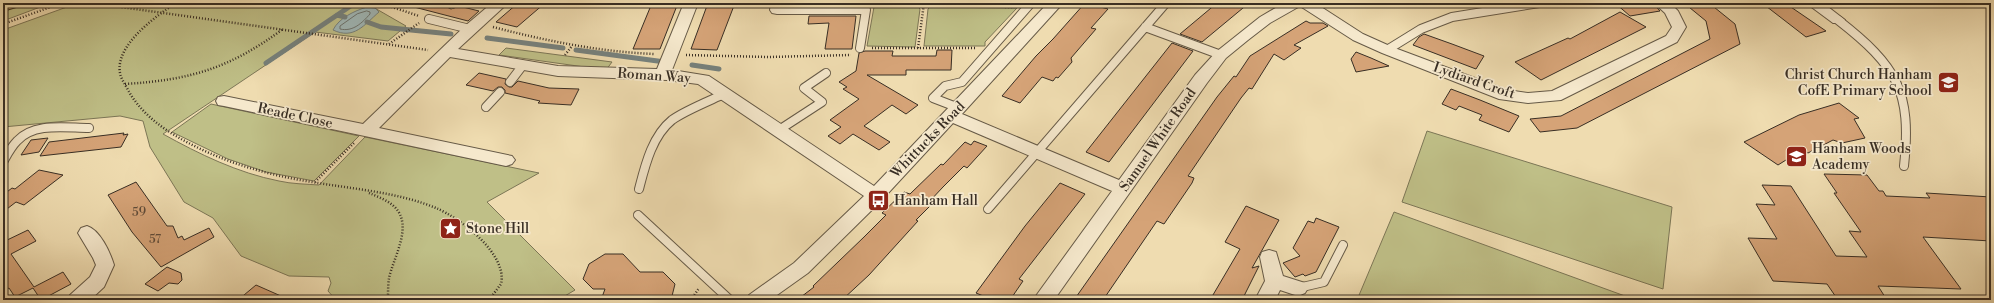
<svg xmlns="http://www.w3.org/2000/svg" width="1994" height="303" font-family="'Libre Bodoni',serif">
	<rect width="100%" height="100%" fill="#efdcb0"/>
	<filter id="stains"><feTurbulence type="fractalNoise" baseFrequency=".005" numOctaves="4"/><feColorMatrix values="0 0 0 0 .2 0 0 0 0 .09 0 0 0 0 .02 0 0 0 .5 -.17"/></filter>
	<radialGradient id="worn" r=".72"><stop offset=".6" stop-color="#630" stop-opacity="0"/><stop offset="1" stop-color="#630" stop-opacity=".3"/></radialGradient>
	<path fill="#bfbf87" stroke="#7c7656" d="M20,3H51L3,21V9Z
		M78,3H366L406,26L388,41L315,32L163,134C199,154 238,173 279,181C292,184 306,184 319,185L365,137L539,173L487,202L575,290L558,300H336L328,291L331,283L329,277L289,276L241,256L213,218L184,202L150,147L143,121L120,116L3,127V30Z
		M874,7H918L920,9L915,47L867,46Z
		M930,7L1017,8L985,42V46H924L928,9Z
		M506,48L612,62L606,70L499,55Z
		M211,104L359,136L314,181L266,172L228,159L172,132Z
		M1427,131L1672,207L1663,289L1402,202Z
		M1394,212L1636,300H1357Z"/>
	<path fill="#a0b8b8" stroke="#76817d" d="M367,7L375,8L379,12C364,25 354,40 333,30C339,18 354,11 367,7Z"/>
	<g fill="none" stroke-linecap="round" stroke-linejoin="round">
		<path stroke="#6c736e" stroke-width="1" d="M367,11L370,12V14C362,23 353,32 340,29V26L357,14Z"/>
		<path stroke="#76817d" stroke-width="5" d="M337,15L345,17
			M367,22L381,27L451,34
			M487,38L563,48
			M576,50L665,62
			M266,63L355,3
			M692,65L719,69"/>
	</g>
	<path fill="#d5a377" stroke="#382e24" d="M415,3H447V7L451,9L459,6L479,11L468,21L414,7Z
		M518,3H545L517,27L496,22Z
		M652,3H678L660,49H633Z
		M708,3H735L717,50L691,49Z
		M1085,3L1108,9L1091,28L1096,29L1071,58L1072,62L1058,78L1056,77L1053,81L1042,77L1020,103L1002,96L1036,56L1053,39Z
		M1217,3H1249L1202,42L1180,34Z
		M1615,3H1653L1660,11L1630,16Z
		M1684,3H1709L1735,24L1740,44L1577,128L1540,132L1530,119L1561,116L1710,39L1706,21Z
		M1762,3H1785L1826,31L1806,37Z
		M1620,12L1646,27L1541,80L1515,62L1568,38L1570,39Z
		M809,16H856L852,49H825L829,23L808,24Z
		M1306,21L1310,23H1323L1328,26L1294,45L1301,48L1284,60L1274,54L1252,89L1249,88L1241,98L1188,176L1194,178L1192,183L1164,224L1157,221L1103,300H1074L1217,97L1234,76L1236,77L1250,56Z
		M1424,34L1452,44L1484,56L1476,69L1413,45L1419,37Z
		M1172,43L1193,51L1109,162L1086,152Z
		M937,50H952L951,70H906V75H867L918,105L906,114L892,105L864,126L890,142L879,150L853,134L840,144L828,136L841,127L830,120L859,99L843,89L847,87L839,82L856,71L859,53L865,51H893L892,56H936Z
		M1356,52L1371,58L1389,66L1356,72L1351,59Z
		M479,73L506,79L505,84L509,87H512L518,81L549,88L579,89L571,105L538,103L540,101L505,93V90L502,87H498L493,91L466,85Z
		M1451,89L1480,100L1519,116L1509,132L1479,120L1482,115L1459,106L1456,110L1442,104Z
		M1839,103L1859,118L1854,119L1865,138L1842,143L1833,140L1808,153L1802,150L1778,165L1744,142L1799,115Z
		M124,133L123,135L128,134L121,147L40,156L49,142Z
		M48,138L39,152L21,155L31,140Z
		M974,141L987,146L967,168L964,166L943,187L928,203L931,205L916,220L918,221L869,275L842,300H797L814,287L813,286L864,237L886,215L882,213L904,192L910,194L941,164L943,165L965,142L971,145Z
		M39,170L63,175L24,205L16,202L3,212V195L12,188L15,189Z
		M1824,174L1867,175L1879,191H1883L1886,196L1930,198L1926,193L1991,197V241L1923,237L1961,289L1878,286L1887,300H1838L1827,284L1773,281L1748,238L1777,239L1756,204L1775,205L1762,185L1791,186L1836,256L1867,257L1849,231L1861,232L1834,193H1837Z
		M136,182L167,226H173L178,238L182,236L184,240L209,228L214,237L161,267L132,232L108,195Z
		M1060,183L1085,194L1019,279L1023,281L1010,300H993L976,293L1025,226Z
		M1246,206L1279,220L1252,268L1259,266L1242,300H1210L1240,249L1225,242Z
		M1316,218L1339,227L1316,272L1305,276L1303,274L1295,277L1283,263L1300,256L1293,248L1308,221L1314,223Z
		M28,230L36,241L11,254L34,287L63,272L71,284L41,300L33,288L15,297L9,288L3,291V242Z
		M605,254H623L640,272H663L675,284L671,300H601L605,289H593L583,279L589,264Z
		M167,267L181,273L182,280L178,284L169,283L158,291L145,284Z
		M256,285L290,300H238Z"/>
	<g fill="none" stroke-linecap="round" stroke-linejoin="round">
		<defs>
			<path id="lane" d="M452,4L454,3
				M803,10L804,3
				M838,10H866L860,48
				M429,19L470,29
				M1838,20C1897,66 1912,91 1904,166
				M1145,27L1221,55
				M1387,50L1421,29L1452,17L1539,3
				M510,82L523,65
				M486,107L500,92
				M959,108L933,98L945,86L962,82L1031,3
				M779,130L822,102L804,88L826,73
				M3,162C7,155 11,147 17,141C34,122 66,128 89,128
				M639,189C645,166 652,136 672,120C684,111 709,101 724,94
				M988,209L1166,3
				M638,215L730,300
				M1298,288L1324,282L1343,245"/>
			<path id="street" d="M492,3H508L458,49L558,66L657,69L684,3H698L672,70L709,76L874,186L1048,3H1063L962,114L1119,180L1195,75L1216,52L1260,17L1284,3H1315L1363,34L1392,47L1507,90L1528,93L1552,91L1666,36L1672,27L1665,13L1654,3H1670L1678,11L1686,27L1677,42L1561,100L1528,103L1499,99L1382,53L1353,40L1300,6L1270,23L1248,40L1226,58L1207,83L1054,300H1033L1112,191L953,123L879,203L808,273L770,300H746L749,295L794,263L864,196L698,84L667,80L558,76L450,57L379,128L512,156L515,160L512,164L506,166L224,106L218,105L216,101L218,97L224,96L363,124L465,26Z
				M771,3H785V6H838L843,7L845,10L843,13L838,14H777L772,13L770,10Z
				M1806,3H1823L1845,20L1843,23H1833Z
				M87,226C100,230 110,252 114,265L104,287L90,300H67L70,295L90,277L96,265L93,258L78,233L81,228Z
				M1269,250L1276,252L1283,276L1305,283L1308,288L1305,293L1298,296L1280,290L1275,300H1255L1265,281L1260,257L1262,252Z"/>
			<path id="highway" d="M3,3H18L16,7L3,11Z"/>
		</defs>
		<use href="#lane" stroke="#665a47" stroke-width="10"/>
		<use href="#street" stroke="#665a47" stroke-width="2"/>
		<use href="#highway" stroke="#382e24" stroke-width="2"/>
		<path stroke="#382e24" stroke-width="2.5" stroke-dasharray="1 2" stroke-linecap="butt" d="M92,3L428,50
			M176,3C156,16 115,45 120,73C121,79 125,84 128,90C140,112 161,128 183,140C223,162 267,175 312,182C353,189 397,192 436,208C460,218 508,254 501,284L489,300
			M380,3L419,16
			M876,5L1013,7
			M3,24L62,3
			M493,27C547,41 600,52 655,54
			M389,44L419,23
			M872,48H975
			M918,48L924,3
			M565,55L572,46
			M686,55L768,57L851,55
			M125,84C191,80 230,68 283,29
			M315,182L355,142
			M369,193C379,197 392,202 398,211C411,230 393,259 389,278C388,285 388,293 388,300
			M691,300L699,288"/>
		<use href="#lane" stroke="#f5e8cc" stroke-width="8"/>
		<use href="#street" fill="#f5e8cc" fill-rule="evenodd"/>
		<use href="#highway" fill="#e8be78" fill-rule="evenodd"/>
	</g>
	<defs>
		<symbol id="school-square" viewBox="-11 -11 22 22"><rect x="-9" y="-9" width="18" height="18" rx="4" fill="#8f2418" stroke="#f5e8cc"/><path d="M0-5L7-2L0 1L-7-2ZM-4 1L0 2.5L4 1V4Q0 6-4 4Z" fill="#fff"/></symbol>
		<symbol id="bus-square" viewBox="-11 -11 22 22"><rect x="-9" y="-9" width="18" height="18" rx="4" fill="#8f2418" stroke="#f5e8cc"/><path d="M-5-6H5V4H4V6H2V4H-2V6H-4V4H-5ZM-3.5-4V0h7V-4ZM-3.5 1.2v1.5H-2V1.2ZM2 1.2v1.5H3.5V1.2Z" fill="#fff"/></symbol>
		<symbol id="sight-square" viewBox="-11 -11 22 22"><rect x="-9" y="-9" width="18" height="18" rx="4" fill="#8f2418" stroke="#f5e8cc"/><path d="M0-6L1.8-2.2L6-1.7L2.9 1.2L3.7 5.4L0 3.3L-3.7 5.4L-2.9 1.2L-6-1.7L-1.8-2.2Z" fill="#fff"/></symbol>
	</defs>
	<g fill-rule="evenodd">
		<use href="#school-square" x="1936" y="70" width="25" height="25"/>
		<use href="#school-square" x="1784" y="144" width="25" height="25"/>
		<use href="#bus-square" x="866" y="188" width="25" height="25"/>
		<use href="#sight-square" x="438" y="216" width="25" height="25"/>
	</g>
	<g text-anchor="middle" dominant-baseline="central" stroke-width="3.5" stroke-linejoin="round" paint-order="stroke">
		<g font-size="12" fill="#5f4b39">
			<text x="139" y="212">59</text>
			<text x="155" y="239">57</text>
		</g>
		<g font-size="14" fill="#382e24" stroke="#f5e8cc" text-anchor="start">
			<text x="1932" y="75" text-anchor="end">Christ Church Hanham<tspan x="1932" dy="16">CofE Primary School</tspan></text>
			<text x="1812" y="149">Hanham Woods<tspan x="1812" dy="16">Academy</tspan></text>
			<text x="894" y="201">Hanham Hall</text>
			<text x="466" y="229">Stone Hill</text>
		</g>
		<g font-size="14" fill="#382e24" stroke="#f5e8cc">
			<text transform="translate(654 76) rotate(4)">Roman Way</text>
			<text transform="translate(1474 81) rotate(19)">Lydiard Croft</text>
			<text transform="translate(295 116) rotate(12)">Reade Close</text>
			<text transform="translate(928 140) rotate(-46)">Whittucks Road</text>
			<text transform="translate(1158 140) rotate(-55)">Samuel White Road</text>
		</g>
	</g>
	<rect width="1994" height="303" fill="none" stroke="#efdcb0" stroke-width="16"/>
	<rect x="4" y="4" width="1986" height="295" fill="none" stroke="#382e24" stroke-width="2"/>
	<rect x="8" y="8" width="1978" height="287" fill="none" stroke="#382e24"/>
	<rect width="100%" height="100%" filter="url(#stains)"/>
	<rect width="100%" height="100%" fill="url(#worn)"/>
</svg>
